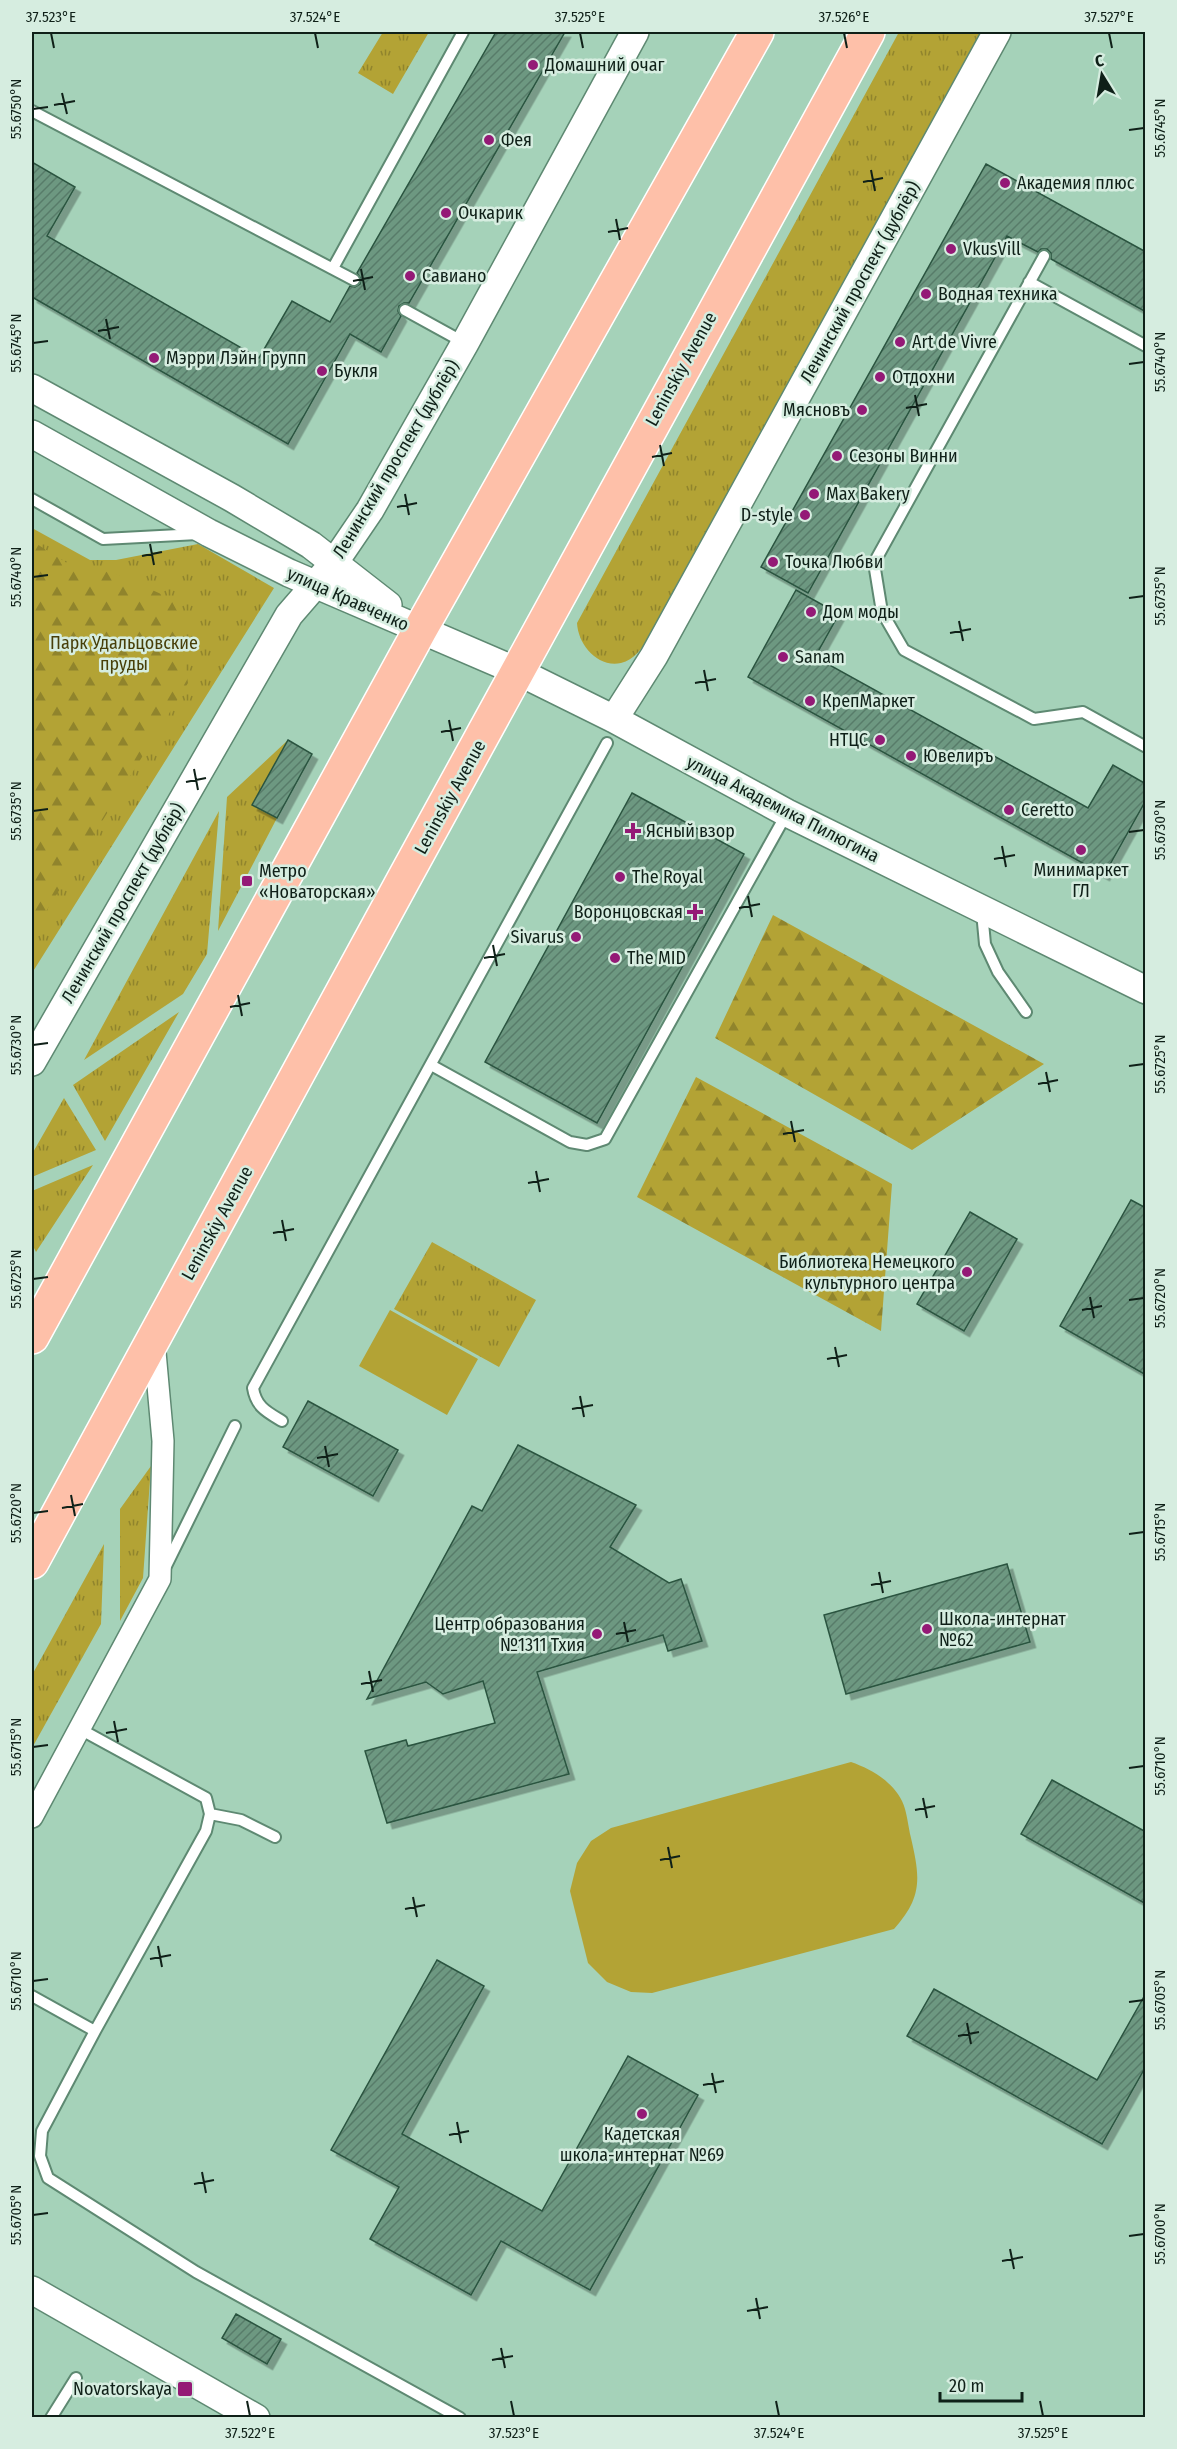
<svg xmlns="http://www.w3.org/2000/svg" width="1177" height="2449" font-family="'Fira Sans Condensed',sans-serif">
	<defs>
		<pattern id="grass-tufts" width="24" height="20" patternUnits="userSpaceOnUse" patternTransform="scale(1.5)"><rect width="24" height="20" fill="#b3a335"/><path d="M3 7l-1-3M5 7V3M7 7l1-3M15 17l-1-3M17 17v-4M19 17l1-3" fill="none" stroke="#90842c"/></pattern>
		<pattern id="forest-firs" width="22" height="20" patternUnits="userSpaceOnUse" patternTransform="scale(1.5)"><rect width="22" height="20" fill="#b3a335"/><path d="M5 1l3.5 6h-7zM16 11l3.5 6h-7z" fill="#90842c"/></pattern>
		<pattern id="building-hatch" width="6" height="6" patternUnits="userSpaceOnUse" patternTransform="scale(1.5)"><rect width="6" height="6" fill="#6d9881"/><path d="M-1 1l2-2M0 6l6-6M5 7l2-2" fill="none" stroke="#587c69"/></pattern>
		<filter id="shadow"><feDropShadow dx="5.5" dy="5.5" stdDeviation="0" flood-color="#0004"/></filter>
	</defs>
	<rect width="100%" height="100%" fill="#a5d2b9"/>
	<path fill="url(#grass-tufts)" d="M383,32H429L393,94L358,73Z
		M899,32H982L649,638C642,648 634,660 621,663C597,668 578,644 577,623Z
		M32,528L90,560H116L198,544L274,588L32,973Z
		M288,740L252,805L277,818L218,931L227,797Z
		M219,811L207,954L183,994L84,1060Z
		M179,1012L105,1141L73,1085Z
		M64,1098L96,1150L32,1177V1154Z
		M93,1165L36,1252L32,1244V1191Z
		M432,1242L536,1300L499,1367L394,1309Z
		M151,1466L143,1578L120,1621V1509Z
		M104,1544L101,1624L32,1748V1675Z"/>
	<path fill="url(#forest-firs)" d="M32,541L70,565L114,573L170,598L177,611L188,683L32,934Z
		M773,915L1044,1064L912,1150L715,1038Z
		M696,1077L892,1184L881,1331L637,1197Z"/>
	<path fill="#b3a335" d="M390,1310L478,1359L447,1415L359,1366Z
		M851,1762C871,1769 892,1781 902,1801C907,1811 908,1826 911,1838C920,1877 923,1897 894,1929L652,1993L631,1992L607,1982L588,1963L570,1891L577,1863L591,1841L611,1828Z"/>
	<path fill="url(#building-hatch)" stroke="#2b5440" stroke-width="1.5" filter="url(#shadow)" d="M496,32H565L409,303H404L399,306L398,311L401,316L381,352L350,334L288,444L32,297V162L75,187L47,236L259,358L292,301L330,322L350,286L355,287L360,284L361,279L357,273Z
		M986,164L1146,252V312L1051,259V253L1047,249H1041L1038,252L1007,236L808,593L761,567Z
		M796,590L839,614L815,657L1088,808L1113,765L1146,784V800L1104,875L748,677Z
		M288,740L312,754L277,818L252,805Z
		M632,793L744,854L597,1123L485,1062Z
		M1131,1200L1146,1208V1375L1060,1326Z
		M970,1212L1017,1239L964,1331L917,1304Z
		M308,1401L398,1450L373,1496L283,1447Z
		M518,1445L636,1505L610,1547L669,1583L681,1579L702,1641L668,1651L663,1635L537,1672L569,1774L387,1823L365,1751L406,1740L408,1746L495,1723L483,1681L443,1694L426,1682L367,1699L472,1506L482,1511Z
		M1007,1564L1030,1642L846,1694L824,1615Z
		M1052,1780L1146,1832V1904L1021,1834Z
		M437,1960L484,1986L402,2134L542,2211L628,2056L698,2095L590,2290L501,2241L471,2295L370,2239L399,2187L331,2150Z
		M934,1989L1097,2080L1146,1993V2066L1102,2144L907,2036Z
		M236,2314L281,2339L267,2364L222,2338Z"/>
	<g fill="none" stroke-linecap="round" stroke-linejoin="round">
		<defs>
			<path id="service" d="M32,111L354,280
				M1044,256L874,563L882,612L904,650L1034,719L1083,712L1146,747
				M333,268L463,32
				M1029,282L1146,346
				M405,310L465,343
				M32,499L103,539L198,534
				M982,912L985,944L998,972L1026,1012
				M431,1065L570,1142L587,1145L605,1139L787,813
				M282,1421C267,1412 256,1407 253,1388L607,743
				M165,1568L235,1426
				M78,1728L206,1798L210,1814L206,1831L95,2031L42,2131L40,2156L48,2178L196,2272L460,2418
				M210,1814L241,1820L275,1837
				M32,1996L95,2031
				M51,2418L76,2378"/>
			<path id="minor" d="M32,1817L160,1579L163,1441L154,1341"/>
			<path id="tertiary" d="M32,388L232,498L311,545L388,605
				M32,434L209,533L289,573L519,672L614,719L787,813L1146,990
				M614,719L654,656L997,32
				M32,1062L289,615L334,563L370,510L465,343L635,32
				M32,2290L256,2418"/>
			<path id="primary" d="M32,1337L420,630L757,32
				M32,1562C310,1052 587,540 868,32"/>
		</defs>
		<use href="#service" stroke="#5e8972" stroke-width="14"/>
		<use href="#minor" stroke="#5e8972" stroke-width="24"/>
		<use href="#tertiary" stroke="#5e8972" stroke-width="30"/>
		<use href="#primary" stroke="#fff" stroke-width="36"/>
		<use href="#service" stroke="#fff" stroke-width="10"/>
		<use href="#minor" stroke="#fff" stroke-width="21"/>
		<use href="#tertiary" stroke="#fff" stroke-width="27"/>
		<use href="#primary" stroke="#fec0a9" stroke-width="33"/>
	</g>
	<path fill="none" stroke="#0f2018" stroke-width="2" d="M51,33L54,48M315,33L318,48M580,33L583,48M844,33L847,48M1109,33L1112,48M62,93L67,114M54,105L75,101M33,109L48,107M1129,130L1144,128M871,170L875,191M863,182L883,178M616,219L620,240M608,232L628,228M361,269L365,290M353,281L373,277M106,319L110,339M98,331L119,327M33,343L48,341M1129,364L1144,362M915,395L919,416M906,408L927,404M660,445L664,466M652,457L672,453M405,494L409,515M397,507L417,503M150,544L154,565M142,556L162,552M33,577L48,575M1129,598L1144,596M959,621L963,641M950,633L971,629M704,670L708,691M695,683L716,679M449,720L453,741M441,732L461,728M194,769L198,790M186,782L206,778M33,811L48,809M1129,832L1144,830M1002,846L1006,867M994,859L1015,855M748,896L752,917M739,908L760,904M493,945L497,966M484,958L505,954M238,995L242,1016M230,1007L250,1003M33,1045L48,1043M1129,1066L1144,1064M1046,1072L1050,1092M1038,1084L1058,1080M791,1121L795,1142M783,1134L804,1130M536,1171L540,1192M528,1183L549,1179M282,1220L286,1241M273,1233L294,1229M33,1279L48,1277M1090,1297L1094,1318M1129,1300L1144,1298M1082,1310L1102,1306M835,1347L839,1367M827,1359L847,1355M580,1396L584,1417M572,1409L593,1405M325,1446L329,1467M317,1458L338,1454M71,1495L75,1516M62,1508L83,1504M33,1513L48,1511M1129,1534L1144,1532M879,1572L883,1593M871,1585L891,1581M624,1622L628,1642M616,1634L636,1630M369,1671L373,1692M361,1684L382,1680M114,1721L118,1742M106,1733L127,1729M33,1747L48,1745M1129,1768L1144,1766M923,1798L927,1818M915,1810L935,1806M668,1847L672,1868M660,1860L680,1856M413,1897L417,1917M405,1909L425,1905M158,1946L162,1967M150,1959L171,1955M33,1981L48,1979M1129,2002L1144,2000M967,2023L971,2044M958,2036L979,2032M712,2073L716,2093M703,2085L724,2081M457,2122L461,2143M449,2135L469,2131M202,2172L206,2193M194,2184L214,2180M33,2215L48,2213M1129,2236L1144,2234M1010,2249L1014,2269M1002,2261L1023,2257M756,2298L760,2319M747,2311L768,2307M501,2348L505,2368M492,2360L513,2356M247,2401L250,2416M511,2401L514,2416M776,2401L779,2416M1040,2401L1043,2416"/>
	<g fill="#941a76" stroke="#d6ede0" stroke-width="2">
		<circle cx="533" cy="65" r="6"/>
		<circle cx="489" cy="140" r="6"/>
		<circle cx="1005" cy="183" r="6"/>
		<circle cx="446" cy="213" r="6"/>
		<circle cx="951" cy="249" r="6"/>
		<circle cx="410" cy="276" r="6"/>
		<circle cx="926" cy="294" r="6"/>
		<circle cx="900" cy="342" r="6"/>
		<circle cx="154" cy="358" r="6"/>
		<circle cx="322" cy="371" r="6"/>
		<circle cx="880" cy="377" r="6"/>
		<circle cx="862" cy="410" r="6"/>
		<circle cx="837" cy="456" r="6"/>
		<circle cx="814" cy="494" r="6"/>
		<circle cx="805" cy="515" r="6"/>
		<circle cx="773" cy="562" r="6"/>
		<circle cx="811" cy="612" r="6"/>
		<circle cx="783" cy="657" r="6"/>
		<circle cx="810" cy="701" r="6"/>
		<circle cx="880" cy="740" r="6"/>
		<circle cx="911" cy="756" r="6"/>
		<circle cx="1009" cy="810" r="6"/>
		<path d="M630 822h6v6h6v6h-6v6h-6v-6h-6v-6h6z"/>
		<circle cx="1081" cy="850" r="6"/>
		<circle cx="620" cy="877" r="6"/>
		<rect x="241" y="875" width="12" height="12" rx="3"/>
		<path d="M692 903h6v6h6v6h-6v6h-6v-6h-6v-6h6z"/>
		<circle cx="576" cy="937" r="6"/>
		<circle cx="615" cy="958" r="6"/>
		<circle cx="967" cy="1272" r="6"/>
		<circle cx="927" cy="1629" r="6"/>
		<circle cx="597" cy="1634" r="6"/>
		<circle cx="642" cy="2114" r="6"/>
		<rect x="177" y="2381" width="16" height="16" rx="3"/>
	</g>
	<g text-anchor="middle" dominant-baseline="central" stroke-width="5" stroke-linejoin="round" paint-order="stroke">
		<g font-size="18" fill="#0f2018" stroke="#d6ede0" text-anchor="start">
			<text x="545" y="65">Домашний очаг</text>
			<text x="501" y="140">Фея</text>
			<text x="1017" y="183">Академия плюс</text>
			<text x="458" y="213">Очкарик</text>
			<text x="963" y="249">VkusVill</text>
			<text x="422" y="276">Савиано</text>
			<text x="938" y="294">Водная техника</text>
			<text x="912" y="342">Art de Vivre</text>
			<text x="166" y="358">Мэрри Лэйн Групп</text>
			<text x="334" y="371">Букля</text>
			<text x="892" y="377">Отдохни</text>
			<text x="850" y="410" text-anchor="end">Мясновъ</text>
			<text x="849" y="456">Сезоны Винни</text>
			<text x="826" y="494">Max Bakery</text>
			<text x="793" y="515" text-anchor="end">D-style</text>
			<text x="785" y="562">Точка Любви</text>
			<text x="823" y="612">Дом моды</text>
			<text x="795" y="657">Sanam</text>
			<text x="822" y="701">КрепМаркет</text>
			<text x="868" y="740" text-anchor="end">НТЦС</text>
			<text x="923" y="756">Ювелиръ</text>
			<text x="1021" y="810">Ceretto</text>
			<text x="646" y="831">Ясный взор</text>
			<text x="1081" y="870" text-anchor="middle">Минимаркет<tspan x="1081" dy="21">ГЛ</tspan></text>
			<text x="259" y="871">Метро<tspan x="259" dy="21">«Новаторская»</tspan></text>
			<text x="632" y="877">The Royal</text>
			<text x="683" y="912" text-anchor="end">Воронцовская</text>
			<text x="564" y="937" text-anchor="end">Sivarus</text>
			<text x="627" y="958">The MID</text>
			<text x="955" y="1262" text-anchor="end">Библиотека Немецкого<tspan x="955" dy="21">культурного центра</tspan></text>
			<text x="939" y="1619">Школа-интернат<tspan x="939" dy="21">№62</tspan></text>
			<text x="585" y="1624" text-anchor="end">Центр образования<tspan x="585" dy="21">№1311 Тхия</tspan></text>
			<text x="642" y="2134" text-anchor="middle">Кадетская<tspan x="642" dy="21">школа-интернат №69</tspan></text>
			<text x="172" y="2389" text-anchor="end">Novatorskaya</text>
		</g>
		<g font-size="18" fill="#0f2018" stroke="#d6ede0">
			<text transform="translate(860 282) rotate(-61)">Ленинский проспект (дублёр)</text>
			<text transform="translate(681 369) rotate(-61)">Leninskiy Avenue</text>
			<text transform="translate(396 459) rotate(-59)">Ленинский проспект (дублёр)</text>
			<text transform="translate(348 599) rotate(24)">улица Кравченко</text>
			<text transform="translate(450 797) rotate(-61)">Leninskiy Avenue</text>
			<text transform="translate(783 809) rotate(27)">улица Академика Пилюгина</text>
			<text transform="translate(123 903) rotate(-60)">Ленинский проспект (дублёр)</text>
			<text transform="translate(217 1223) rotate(-61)">Leninskiy Avenue</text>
		</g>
		<g font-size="18" fill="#473f09" stroke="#d6ede0">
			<text x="124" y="643">Парк Удальцовские<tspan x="124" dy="21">пруды</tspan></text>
		</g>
	</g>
	<rect width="1177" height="2449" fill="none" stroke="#d6ede0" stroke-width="66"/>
	<g transform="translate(1102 75) rotate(349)" stroke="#d6ede0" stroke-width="4.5" paint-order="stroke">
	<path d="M0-4.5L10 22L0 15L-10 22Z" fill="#0f2018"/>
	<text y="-9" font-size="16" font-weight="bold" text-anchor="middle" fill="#0f2018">С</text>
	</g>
	<path d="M940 2392v9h82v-9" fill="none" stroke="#0f2018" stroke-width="3"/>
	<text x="949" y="2392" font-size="18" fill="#0f2018" stroke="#d6ede0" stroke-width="4.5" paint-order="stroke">20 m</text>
	<rect x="33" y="33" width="1111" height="2383" fill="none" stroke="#0f2018" stroke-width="2"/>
	<g font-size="15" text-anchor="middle" fill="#0f2018">
		<text x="51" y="22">37.523°E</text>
		<text x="315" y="22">37.524°E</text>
		<text x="580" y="22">37.525°E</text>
		<text x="844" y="22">37.526°E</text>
		<text x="1109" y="22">37.527°E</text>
		<text transform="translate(16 109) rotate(-90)" y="5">55.6750°N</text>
		<text transform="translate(1160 128) rotate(-90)" y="5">55.6745°N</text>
		<text transform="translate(16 343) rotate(-90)" y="5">55.6745°N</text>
		<text transform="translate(1160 362) rotate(-90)" y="5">55.6740°N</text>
		<text transform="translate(16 577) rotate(-90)" y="5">55.6740°N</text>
		<text transform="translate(1160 596) rotate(-90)" y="5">55.6735°N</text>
		<text transform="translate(16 811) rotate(-90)" y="5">55.6735°N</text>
		<text transform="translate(1160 830) rotate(-90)" y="5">55.6730°N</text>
		<text transform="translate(16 1045) rotate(-90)" y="5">55.6730°N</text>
		<text transform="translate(1160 1064) rotate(-90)" y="5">55.6725°N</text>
		<text transform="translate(16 1279) rotate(-90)" y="5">55.6725°N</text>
		<text transform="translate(1160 1298) rotate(-90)" y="5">55.6720°N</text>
		<text transform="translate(16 1513) rotate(-90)" y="5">55.6720°N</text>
		<text transform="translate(1160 1532) rotate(-90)" y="5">55.6715°N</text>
		<text transform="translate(16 1747) rotate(-90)" y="5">55.6715°N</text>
		<text transform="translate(1160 1766) rotate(-90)" y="5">55.6710°N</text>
		<text transform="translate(16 1981) rotate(-90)" y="5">55.6710°N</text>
		<text transform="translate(1160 2000) rotate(-90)" y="5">55.6705°N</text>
		<text transform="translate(16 2215) rotate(-90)" y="5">55.6705°N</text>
		<text transform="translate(1160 2234) rotate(-90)" y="5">55.6700°N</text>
		<text x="250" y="2438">37.522°E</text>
		<text x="514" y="2438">37.523°E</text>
		<text x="779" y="2438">37.524°E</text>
		<text x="1043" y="2438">37.525°E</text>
	</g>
</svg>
